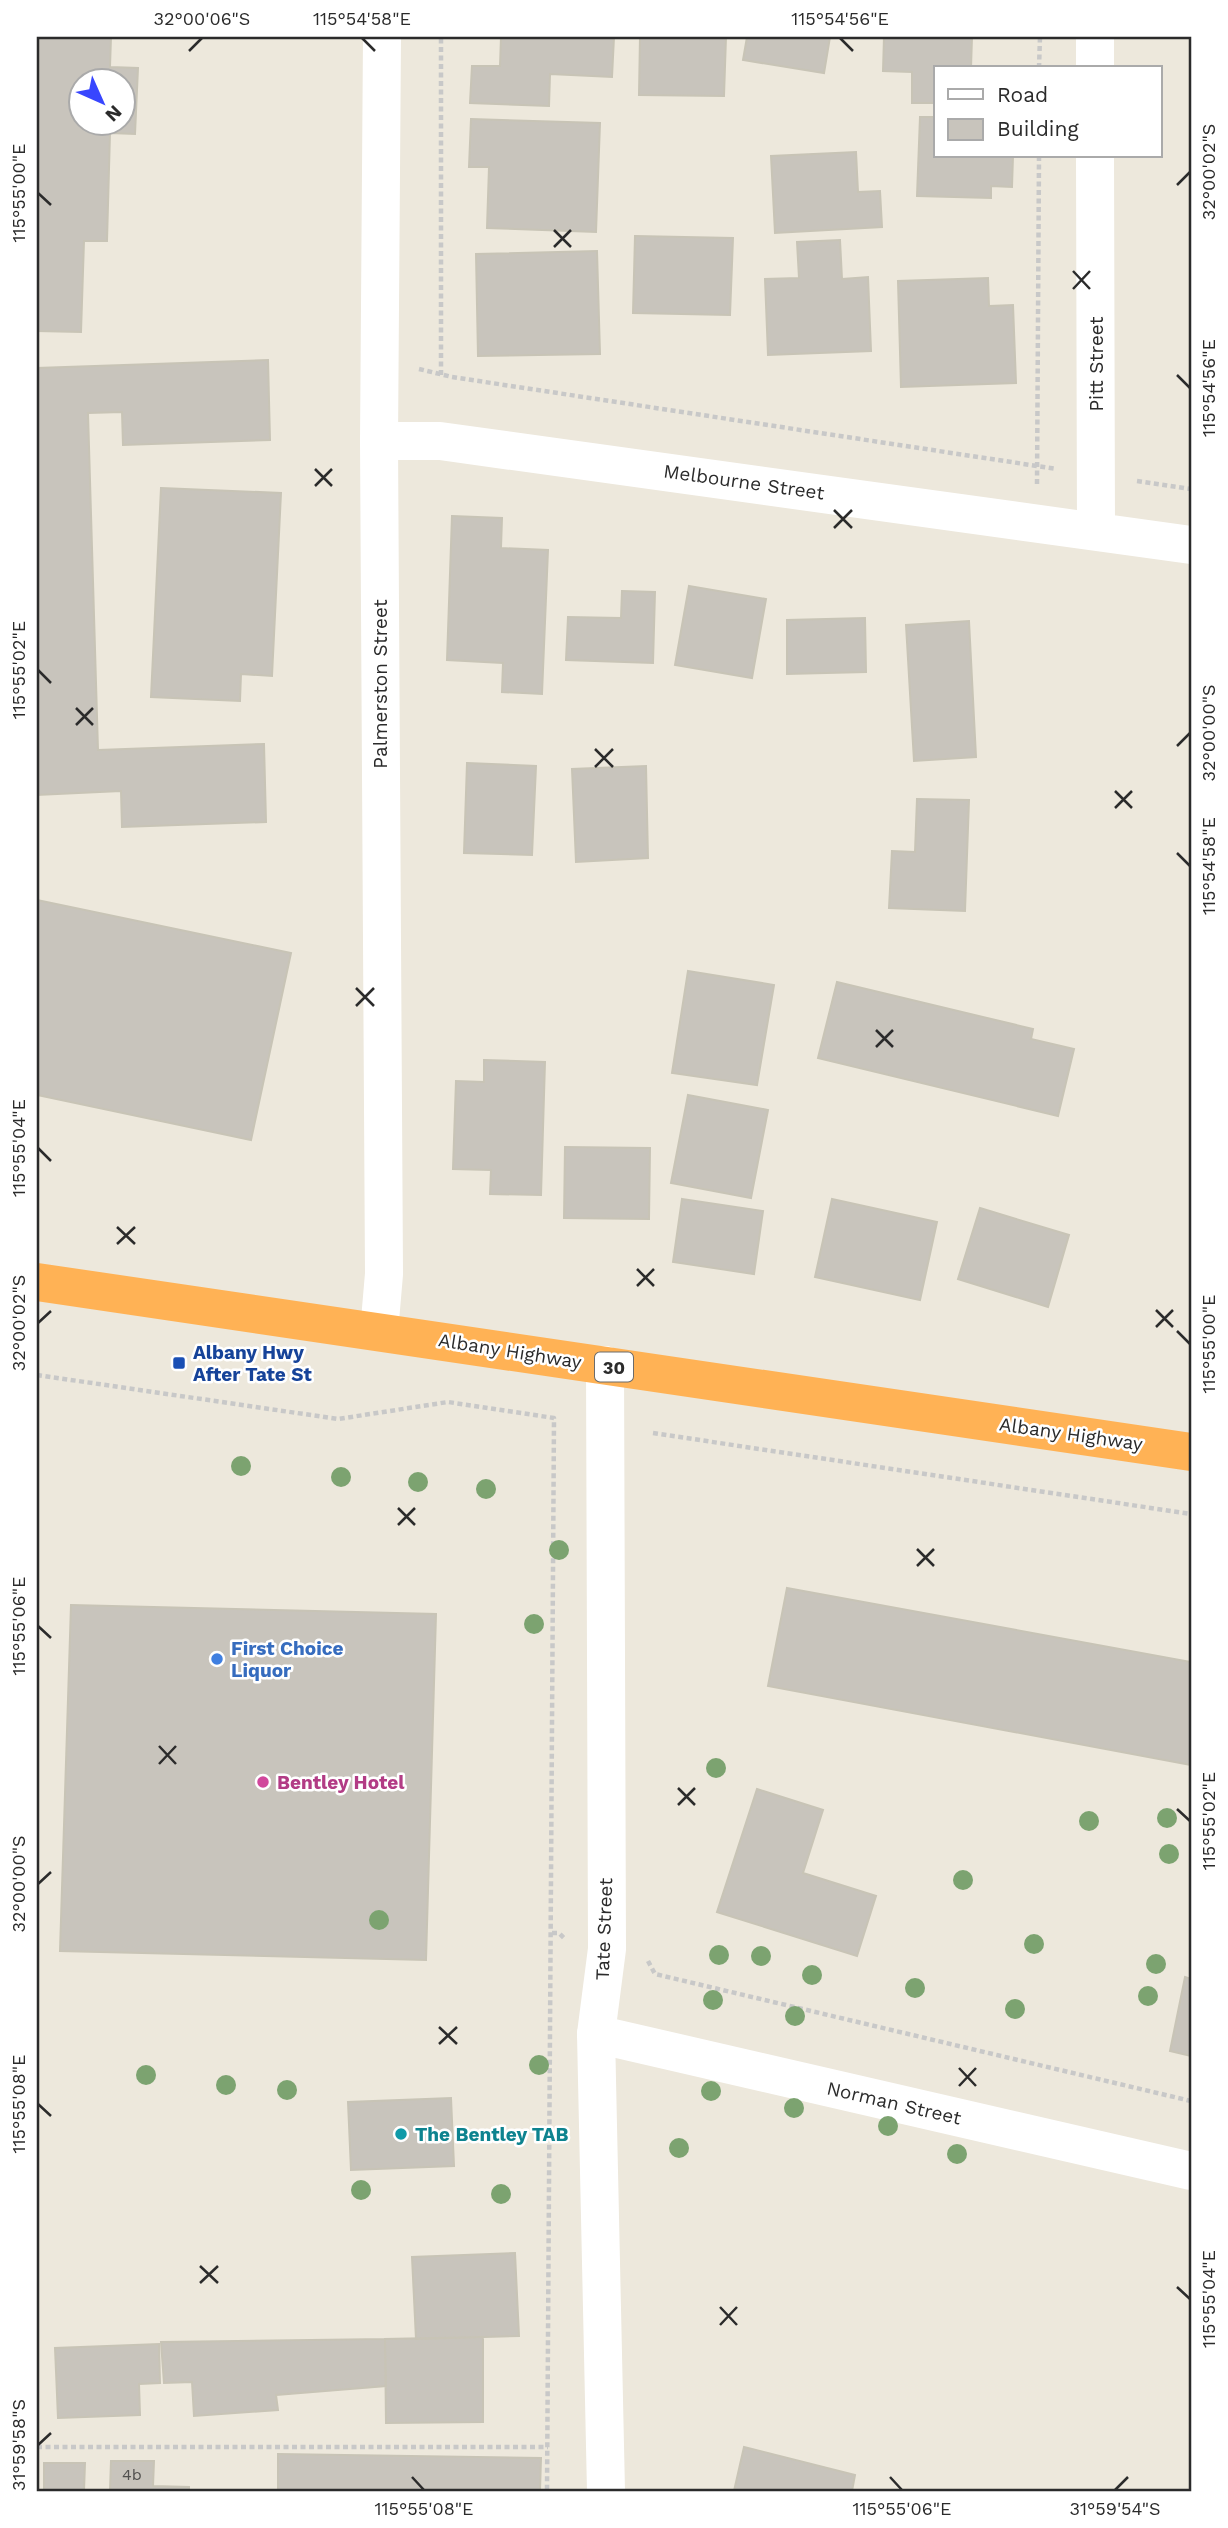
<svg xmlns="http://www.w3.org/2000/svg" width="1228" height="2528" font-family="'Work Sans',sans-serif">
	<rect width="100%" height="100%" fill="#ede8dc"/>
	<path fill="#c8c4bc" stroke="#c8c4b6" stroke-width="2" fill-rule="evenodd" d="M37,37H111L110,67L138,68L135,134L110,133L107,241H84L81,332L37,331ZM80,80H122V122H80Z
		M501,37H614L612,77L550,74L549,106L470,103L472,66H500Z
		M640,37H726L724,96L639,95Z
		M747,37H830L824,73L743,60Z
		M884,37H972L971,68H936V103H912V72L883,71Z
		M920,117H936V156H1013L1012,187L991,186V198L917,196Z
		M471,119L600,123L596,232L487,228L489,167H469Z
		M856,152L858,192L880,191L882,227L775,233L771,156Z
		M635,236L733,238L730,315L633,313Z
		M840,240L842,279L868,277L871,351L768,355L765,279L799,278L797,242Z
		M597,251L600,354L478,356L476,254Z
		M988,278L989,306L1013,305L1016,383L901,387L898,281Z
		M268,360L270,440L123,445L122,412L88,413L98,750L264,744L266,822L122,827L121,791L37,795V368Z
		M161,488L281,493L272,676L241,674L240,701L151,697Z
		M452,516L502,518L501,548L548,550L542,694L502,692L503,663L447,660Z
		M689,586L766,599L752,678L675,665Z
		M622,591L655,592L653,663L566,660L568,617L621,618Z
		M865,618L866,672L787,674V620Z
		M969,621L976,757L914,761L906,625Z
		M467,763L536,766L532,855L464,853Z
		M646,766L648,858L576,862L572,769Z
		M917,799L969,800L965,911L889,908L892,851L915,852Z
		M37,900L291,953L251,1140L37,1095Z
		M688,971L774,985L757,1085L672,1073Z
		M837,982L1033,1029L1031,1039L1074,1049L1058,1116L818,1058Z
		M484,1060L545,1062L541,1195L490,1194L491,1170L453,1169L456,1081L484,1082Z
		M688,1095L768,1110L751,1198L671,1183Z
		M565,1147L650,1148L649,1219L564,1218Z
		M682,1199L763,1211L754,1274L673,1262Z
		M832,1199L937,1222L920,1300L815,1277Z
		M980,1208L1069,1235L1048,1307L958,1279Z
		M787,1588L1191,1662V1765L768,1686Z
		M71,1605L436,1614L426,1960L60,1951Z
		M757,1789L823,1810L803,1873L876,1896L857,1956L717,1912Z
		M1185,1977L1191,1979V2056L1170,2051Z
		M451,2098L454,2166L351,2170L348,2102Z
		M515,2253L519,2336L416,2339L412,2257Z
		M483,2337V2422L386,2423L385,2339Z
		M385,2339L386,2386L276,2395L278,2410L194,2416L192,2382L164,2383L161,2342Z
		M159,2344L160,2383L139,2384L140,2415L58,2418L55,2348Z
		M744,2447L855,2475L852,2491H734Z
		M278,2454L541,2458L540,2491H278Z
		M111,2461H154L153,2486L189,2487V2491H110Z
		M44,2463H85L84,2491H44Z"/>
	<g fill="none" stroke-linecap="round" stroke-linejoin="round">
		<path stroke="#c8c8c8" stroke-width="4.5" stroke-dasharray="5 3.5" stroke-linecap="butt" d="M1039,68L1040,37
			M419,369L452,377L1057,469
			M441,375V37
			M1137,481L1191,489
			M1037,484L1039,156
			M37,1375L338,1419L448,1402L554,1418L547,2491
			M653,1433L1191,1514
			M552,1933H559L565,1939
			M648,1961L655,1974L1191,2101
			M37,2447H548"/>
		<path stroke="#fff" stroke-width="38" d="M1095,37V68
			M1095,156L1096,531
			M379,441H440L1191,545
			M379,1332L384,1274L379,441L382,37
			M596,2034L1191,2171"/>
		<path stroke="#fff" stroke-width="38" d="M605,1365L607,1949L596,2034L606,2491"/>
		<path stroke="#ffb255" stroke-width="38" d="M37,1282L1191,1452"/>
	</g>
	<g fill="#7ca370">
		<circle cx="241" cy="1466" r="10"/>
		<circle cx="341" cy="1477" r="10"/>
		<circle cx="418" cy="1482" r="10"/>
		<circle cx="486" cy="1489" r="10"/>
		<circle cx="559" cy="1550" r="10"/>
		<circle cx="534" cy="1624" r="10"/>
		<circle cx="716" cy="1768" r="10"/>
		<circle cx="1167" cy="1818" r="10"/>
		<circle cx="1089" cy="1821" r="10"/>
		<circle cx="1169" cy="1854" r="10"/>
		<circle cx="963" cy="1880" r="10"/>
		<circle cx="379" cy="1920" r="10"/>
		<circle cx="1034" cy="1944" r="10"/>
		<circle cx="719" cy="1955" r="10"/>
		<circle cx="761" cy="1956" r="10"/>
		<circle cx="1156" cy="1964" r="10"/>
		<circle cx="812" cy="1975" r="10"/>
		<circle cx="915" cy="1988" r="10"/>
		<circle cx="1148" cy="1996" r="10"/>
		<circle cx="713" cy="2000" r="10"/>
		<circle cx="1015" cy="2009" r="10"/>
		<circle cx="795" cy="2016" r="10"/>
		<circle cx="539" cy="2065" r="10"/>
		<circle cx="146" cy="2075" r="10"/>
		<circle cx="226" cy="2085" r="10"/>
		<circle cx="287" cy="2090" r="10"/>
		<circle cx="711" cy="2091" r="10"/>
		<circle cx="794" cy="2108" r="10"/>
		<circle cx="888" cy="2126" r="10"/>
		<circle cx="679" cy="2148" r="10"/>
		<circle cx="957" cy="2154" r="10"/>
		<circle cx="361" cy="2190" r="10"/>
		<circle cx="501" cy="2194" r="10"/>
	</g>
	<path fill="none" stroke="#2b2b2b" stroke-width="2.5" d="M362,38L375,51M840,38L853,51M189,51L202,38M1177,185L1190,172M38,193L51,205M554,230L571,247M554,247L571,230M1073,271L1090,289M1073,289L1090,271M1177,375L1190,388M315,469L332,486M315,486L332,469M834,510L852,528M834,528L852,510M38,670L51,683M76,708L93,725M76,725L93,708M1177,746L1190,733M595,749L613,767M595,767L613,749M1115,791L1132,808M1115,808L1132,791M1177,853L1190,866M356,988L374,1006M356,1006L374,988M876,1030L893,1047M876,1047L893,1030M38,1148L51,1161M117,1227L135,1244M117,1244L135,1227M637,1269L654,1286M637,1286L654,1269M1156,1310L1173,1327M38,1323L51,1311M1156,1327L1173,1310M1177,1331L1190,1344M398,1508L415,1525M398,1525L415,1508M917,1549L934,1566M917,1566L934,1549M38,1626L51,1638M159,1746L176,1764M159,1764L176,1746M678,1788L695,1805M678,1805L695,1788M1177,1809L1190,1821M38,1884L51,1872M439,2027L457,2044M439,2044L457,2027M959,2068L976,2086M959,2086L976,2068M38,2104L51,2116M200,2266L218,2283M200,2283L218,2266M1177,2287L1190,2299M720,2307L737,2325M720,2325L737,2307M38,2445L51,2433M412,2477L424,2490M890,2477L902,2490M1115,2490L1128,2477"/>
	<rect fill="#1a4fb4" stroke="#fff" stroke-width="2.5" x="172" y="1356" width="14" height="14" rx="3.5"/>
	<circle fill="#3f7fe0" stroke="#fff" stroke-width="2.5" cx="217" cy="1659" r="7"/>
	<circle fill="#d1479c" stroke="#fff" stroke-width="2.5" cx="263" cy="1782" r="7"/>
	<circle fill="#0f9aa8" stroke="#fff" stroke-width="2.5" cx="401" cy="2134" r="7"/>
	<g text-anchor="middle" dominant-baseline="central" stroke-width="5" stroke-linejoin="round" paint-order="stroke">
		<g font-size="16" fill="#52514f">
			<text x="132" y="2474">4b</text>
		</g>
		<rect fill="#fff" stroke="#6b6b6b" stroke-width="2" x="595" y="1352.5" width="38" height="29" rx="5"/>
		<g font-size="18" font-weight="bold" fill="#2b2b2b">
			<text x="614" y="1367">30</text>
		</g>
		<g font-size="19" fill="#2b2b2b" stroke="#fff">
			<text transform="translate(1096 364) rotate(-90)">Pitt Street</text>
			<text transform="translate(744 482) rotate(8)">Melbourne Street</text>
			<text transform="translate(380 684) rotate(-90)">Palmerston Street</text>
			<text transform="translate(510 1351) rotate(9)">Albany Highway</text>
			<text transform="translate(1071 1434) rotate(8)">Albany Highway</text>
			<text transform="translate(604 1929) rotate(-88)">Tate Street</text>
			<text transform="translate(894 2103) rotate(13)">Norman Street</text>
		</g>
		<g font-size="19" font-weight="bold" fill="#164399" stroke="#fff" text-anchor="start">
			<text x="193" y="1352">Albany Hwy<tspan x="193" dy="22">After Tate St</tspan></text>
		</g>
		<g font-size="19" font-weight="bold" fill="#366cbe" stroke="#fff" text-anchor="start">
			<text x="231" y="1648">First Choice<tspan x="231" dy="22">Liquor</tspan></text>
		</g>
		<g font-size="19" font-weight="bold" fill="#b23c85" stroke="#fff" text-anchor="start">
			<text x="277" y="1782">Bentley Hotel</text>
		</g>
		<g font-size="19" font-weight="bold" fill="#0d838f" stroke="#fff" text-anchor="start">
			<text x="415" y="2134">The Bentley TAB</text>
		</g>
	</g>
	<rect width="1228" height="2528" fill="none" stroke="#ffffff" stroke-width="77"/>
	<rect x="934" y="66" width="228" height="91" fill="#ffffff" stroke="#aaaaaa" stroke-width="2"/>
	<rect x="948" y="89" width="35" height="10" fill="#ffffff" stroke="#aaaaaa" stroke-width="2"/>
	<text x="997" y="102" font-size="21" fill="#2b2b2b">Road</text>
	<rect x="948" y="119" width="35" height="21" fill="#c8c4bc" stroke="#aaaaaa" stroke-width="2"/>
	<text x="997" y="136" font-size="21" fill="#2b2b2b">Building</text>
	<g transform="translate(102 102) rotate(135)"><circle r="33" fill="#ffffff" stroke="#aaaaaa" stroke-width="2"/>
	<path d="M0-5L12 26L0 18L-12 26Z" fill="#3846fe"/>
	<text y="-10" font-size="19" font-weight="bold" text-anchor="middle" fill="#2b2b2b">N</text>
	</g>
	<rect x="38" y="38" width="1152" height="2452" fill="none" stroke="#2b2b2b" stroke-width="2.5"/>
	<g font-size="18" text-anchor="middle" fill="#2b2b2b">
		<text x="202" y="25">32°00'06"S</text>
		<text x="362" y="25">115°54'58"E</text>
		<text x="840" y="25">115°54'56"E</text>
		<text transform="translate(1209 172) rotate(-90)" y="6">32°00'02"S</text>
		<text transform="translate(19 193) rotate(-90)" y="6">115°55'00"E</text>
		<text transform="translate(1209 388) rotate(-90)" y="6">115°54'56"E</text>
		<text transform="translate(19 670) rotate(-90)" y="6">115°55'02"E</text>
		<text transform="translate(1209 733) rotate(-90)" y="6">32°00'00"S</text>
		<text transform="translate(1209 866) rotate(-90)" y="6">115°54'58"E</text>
		<text transform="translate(19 1148) rotate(-90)" y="6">115°55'04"E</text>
		<text transform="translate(19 1323) rotate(-90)" y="6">32°00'02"S</text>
		<text transform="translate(1209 1344) rotate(-90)" y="6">115°55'00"E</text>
		<text transform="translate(19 1626) rotate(-90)" y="6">115°55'06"E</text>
		<text transform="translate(1209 1821) rotate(-90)" y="6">115°55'02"E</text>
		<text transform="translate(19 1884) rotate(-90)" y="6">32°00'00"S</text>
		<text transform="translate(19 2104) rotate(-90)" y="6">115°55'08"E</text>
		<text transform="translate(1209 2299) rotate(-90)" y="6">115°55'04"E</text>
		<text transform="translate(19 2445) rotate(-90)" y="6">31°59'58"S</text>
		<text x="424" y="2515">115°55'08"E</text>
		<text x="902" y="2515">115°55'06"E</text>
		<text x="1115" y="2515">31°59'54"S</text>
	</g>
</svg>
